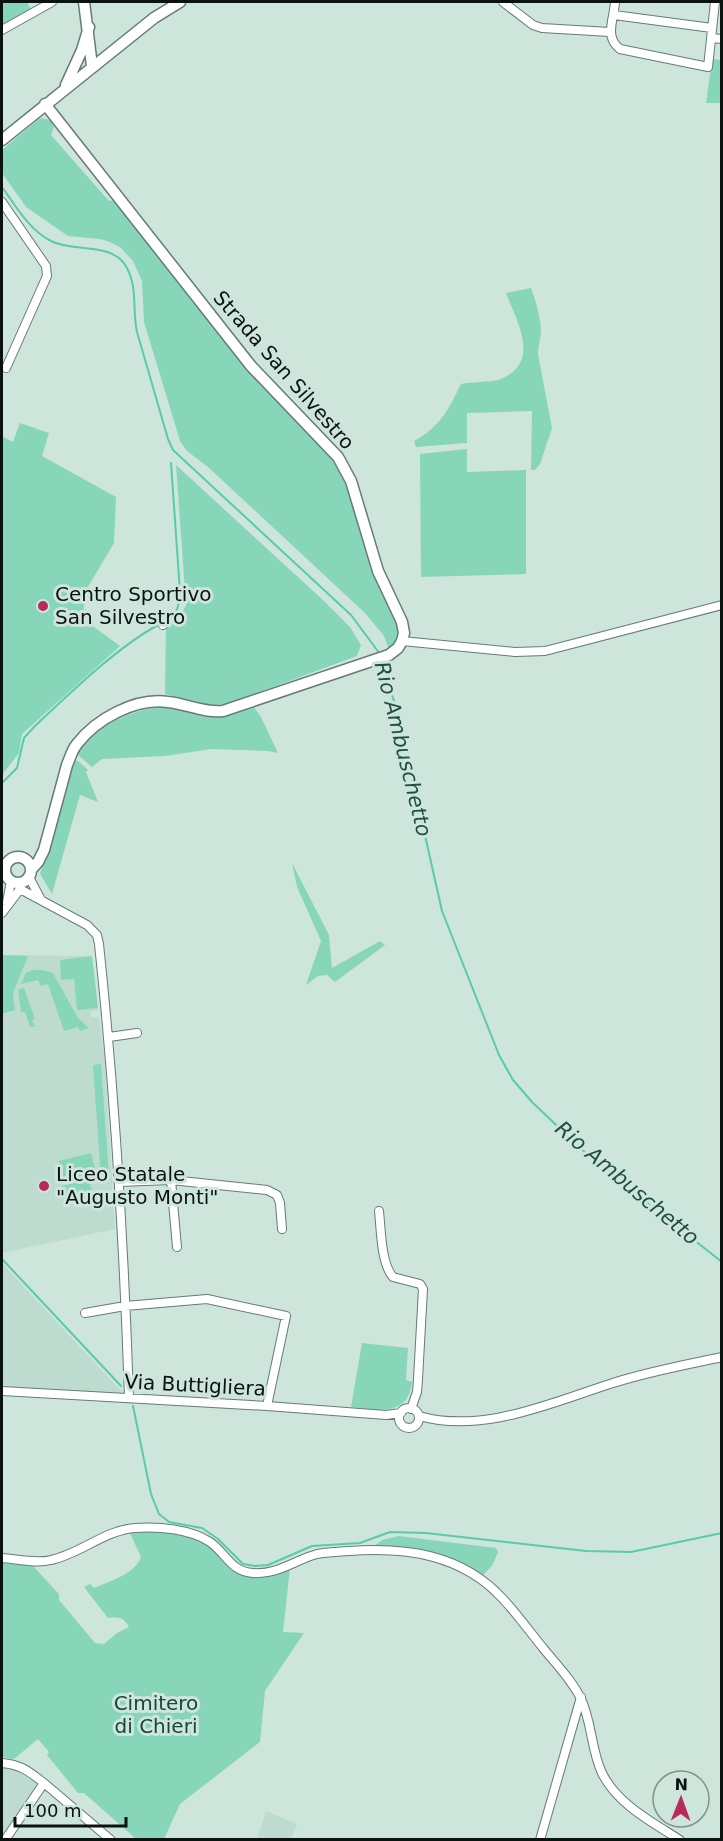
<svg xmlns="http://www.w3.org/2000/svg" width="723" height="1841" font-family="'DejaVu Sans',sans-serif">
	<rect width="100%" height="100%" fill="#cee5dc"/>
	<path fill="#bddccf" d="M2,955L92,956L98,1010L91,1011V1017H99L105,1062L115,1229L2,1253Z
		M3,1264L121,1391V1393L6,1387L2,1381Z
		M2,1767L13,1768L38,1785L2,1837Z
		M266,1811L297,1824L291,1839H257Z"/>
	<path fill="#88d6ba" d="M2,2H27L31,10L2,25Z
		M712,59L721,60V103H706Z
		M40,118L50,120L54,127L51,135L109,201L116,200L330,454L346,477L398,622V637L389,650L384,636L365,613L208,467L187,451L180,441L144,322L142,281L133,261L121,248L110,242L100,239L68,236L26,207L2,173V150Z
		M531,288C536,302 540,315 541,330C541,338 538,346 538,354L552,428L540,464L535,470H531L532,411L467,413V443L416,447L414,441C441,426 448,410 461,384C470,382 492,382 498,380C542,364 518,324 506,293Z
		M20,423L49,433L42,456L116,497L114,543L85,592L83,619L120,646L22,734L19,753L2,775V436L13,442Z
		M467,449V472L526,470V574L421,577L420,454Z
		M176,465L323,600L350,627L361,645L357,656L230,703L217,705L208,704L165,694L166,624L179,619L186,605Z
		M161,705L205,717H220L254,707L261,717L278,753L268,751L212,749L165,756L102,759L92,767L77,754C82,748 86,740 92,735C108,720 140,710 161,705Z
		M73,760L78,761L88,770L86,772L98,802L80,795L52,894L40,874Z
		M292,863L329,935L332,968L380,941L385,945L335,982L327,975L318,976L306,985L321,941L297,887Z
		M2,955L28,956L13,993L15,1010L2,1014Z
		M92,956L98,1008L77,1010L74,979L61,980L60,960Z
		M33,970H43L53,973L78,1018L89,1028L80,1031L78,1027L64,1031L48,984L41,986L38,980L21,984L26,973Z
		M24,988L35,1019L32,1020L35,1027H30L25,1012H21L18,990Z
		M101,1064L109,1177L101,1178L93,1065Z
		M91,1153L96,1172L64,1180L59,1161Z
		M89,1179L93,1195L66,1201L62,1186Z
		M362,1343L408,1348L406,1380L412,1382C409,1417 377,1410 351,1407Z
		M129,1531C157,1529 185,1535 212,1544C233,1583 252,1572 290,1568L283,1632L304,1633L265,1691L260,1742L180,1804L164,1839H136L84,1793H78L47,1755L49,1752L38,1739L14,1759L2,1757V1563L33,1566L59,1594V1600L95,1643L104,1644L117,1633L129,1627C123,1617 119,1617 108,1618L84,1587L90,1584L94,1588C110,1581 135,1574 141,1557Z
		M399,1536L496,1548L498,1552L492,1566L481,1577L415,1550L373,1547L382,1540Z"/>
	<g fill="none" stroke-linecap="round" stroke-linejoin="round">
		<path stroke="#58cba7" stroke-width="2" d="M2,187C16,206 29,230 51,241C74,253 113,241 127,268C138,289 132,310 137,332L168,439L173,450L351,615L380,654
			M165,621C179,613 178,608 180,592L171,463
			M382,662L397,711L442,911L499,1055L513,1080L532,1102L594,1161L722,1262
			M2,783L17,768L24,738L34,727C69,694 118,646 160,624
			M2,1259L121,1386
			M133,1406L151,1494L159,1514L169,1522L202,1528L218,1539L243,1564L255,1566L268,1565L312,1546L360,1543L390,1532L426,1533L586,1551L631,1552L722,1533"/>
		<defs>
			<path id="street" d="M503,2L533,25L542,28L610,32
				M615,2C614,19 604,37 620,49L708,67L715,2
				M614,15L712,28
				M2,30L52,2
				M711,38L722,39
				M2,202L46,266L47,276L6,368
				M162,619L163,625
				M402,641L515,652L545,651L722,605
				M29,877L40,898
				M20,889L87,925L97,935L99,944C115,1095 124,1246 129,1398
				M7,902L11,881
				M2,913L20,889V883
				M109,1037L137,1033
				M171,1180L177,1247
				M119,1182L171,1180L267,1190L277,1195L280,1203L282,1229
				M379,1211C381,1229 381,1264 393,1277L420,1284L423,1289L418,1379L417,1392L411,1409
				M85,1313L125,1306L207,1299L286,1316L267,1406
				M2,1391L267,1406L386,1415L401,1413
				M399 1418a10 10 0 1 1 20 0a10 10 0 1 1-20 0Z
				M419,1416C483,1434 550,1403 610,1384C646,1372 685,1365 722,1357
				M2,1558C17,1559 36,1564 51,1560C80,1554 105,1530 135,1528C157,1526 191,1529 210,1542C226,1553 231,1572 253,1573C277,1575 295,1560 317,1554C327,1552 338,1552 349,1551C406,1547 462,1554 503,1599C517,1614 530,1632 543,1648C556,1664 572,1680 581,1699C592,1722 591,1750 602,1773C617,1804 652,1822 680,1840
				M2,1763C22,1765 28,1771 44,1783L5,1840
				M44,1783L111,1840
				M540,1840L581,1697"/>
			<path id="secondary" d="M84,2L92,66
				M66,85L82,50L89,27
				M2,140L154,18L180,2
				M5 870a13 13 0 1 1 26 0a13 13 0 1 1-26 0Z
				M31,870L38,862L44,850L67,765C70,758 72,750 77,744C96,719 136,697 168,702C187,704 204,713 223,711L389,655L398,648L402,641L404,633L402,622L378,571L351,481L338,457L251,366L45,104"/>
		</defs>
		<use href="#street" stroke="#677b73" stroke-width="10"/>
		<use href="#secondary" stroke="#677b73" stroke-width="13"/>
		<use href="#street" stroke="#fff" stroke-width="8"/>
		<use href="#secondary" stroke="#fff" stroke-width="10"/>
	</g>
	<g fill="#b82a5e" stroke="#cee5dc" stroke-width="2">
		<circle cx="43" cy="606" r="6"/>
		<circle cx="44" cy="1186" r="6"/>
	</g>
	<g text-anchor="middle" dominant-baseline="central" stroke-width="6" stroke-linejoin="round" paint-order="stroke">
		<g font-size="20" fill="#0b1310" stroke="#cee5dc">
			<text transform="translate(284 370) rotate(49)">Strada San Silvestro</text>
			<text transform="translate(195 1385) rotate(3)">Via Buttigliera</text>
		</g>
		<g font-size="20" fill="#0b1310" stroke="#cee5dc" text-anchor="start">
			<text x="55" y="594">Centro Sportivo<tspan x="55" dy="23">San Silvestro</tspan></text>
			<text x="56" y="1174">Liceo Statale<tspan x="56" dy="23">"Augusto Monti"</tspan></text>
		</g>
		<g font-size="20" fill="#164738" stroke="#cee5dc">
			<text x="156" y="1703">Cimitero<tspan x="156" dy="23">di Chieri</tspan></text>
		</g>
		<g font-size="21" font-style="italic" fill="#1f4f40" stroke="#cee5dc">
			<text transform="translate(403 749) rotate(76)">Rio Ambuschetto</text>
			<text transform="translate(627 1183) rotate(40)">Rio Ambuschetto</text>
		</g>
	</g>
	<rect width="723" height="1841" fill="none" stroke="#0b1310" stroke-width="6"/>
	<g transform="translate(681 1799) rotate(1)"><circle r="28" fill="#cee5dc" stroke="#80918a" stroke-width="1.5"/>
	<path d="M0-4.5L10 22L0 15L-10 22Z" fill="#b82a5e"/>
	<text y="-9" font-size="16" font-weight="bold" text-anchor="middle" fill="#0b1310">N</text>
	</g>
	<path d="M15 1817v9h111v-9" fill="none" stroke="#0b1310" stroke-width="3"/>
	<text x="24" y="1817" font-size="18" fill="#0b1310" stroke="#cee5dc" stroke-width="4.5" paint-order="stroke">100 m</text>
</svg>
